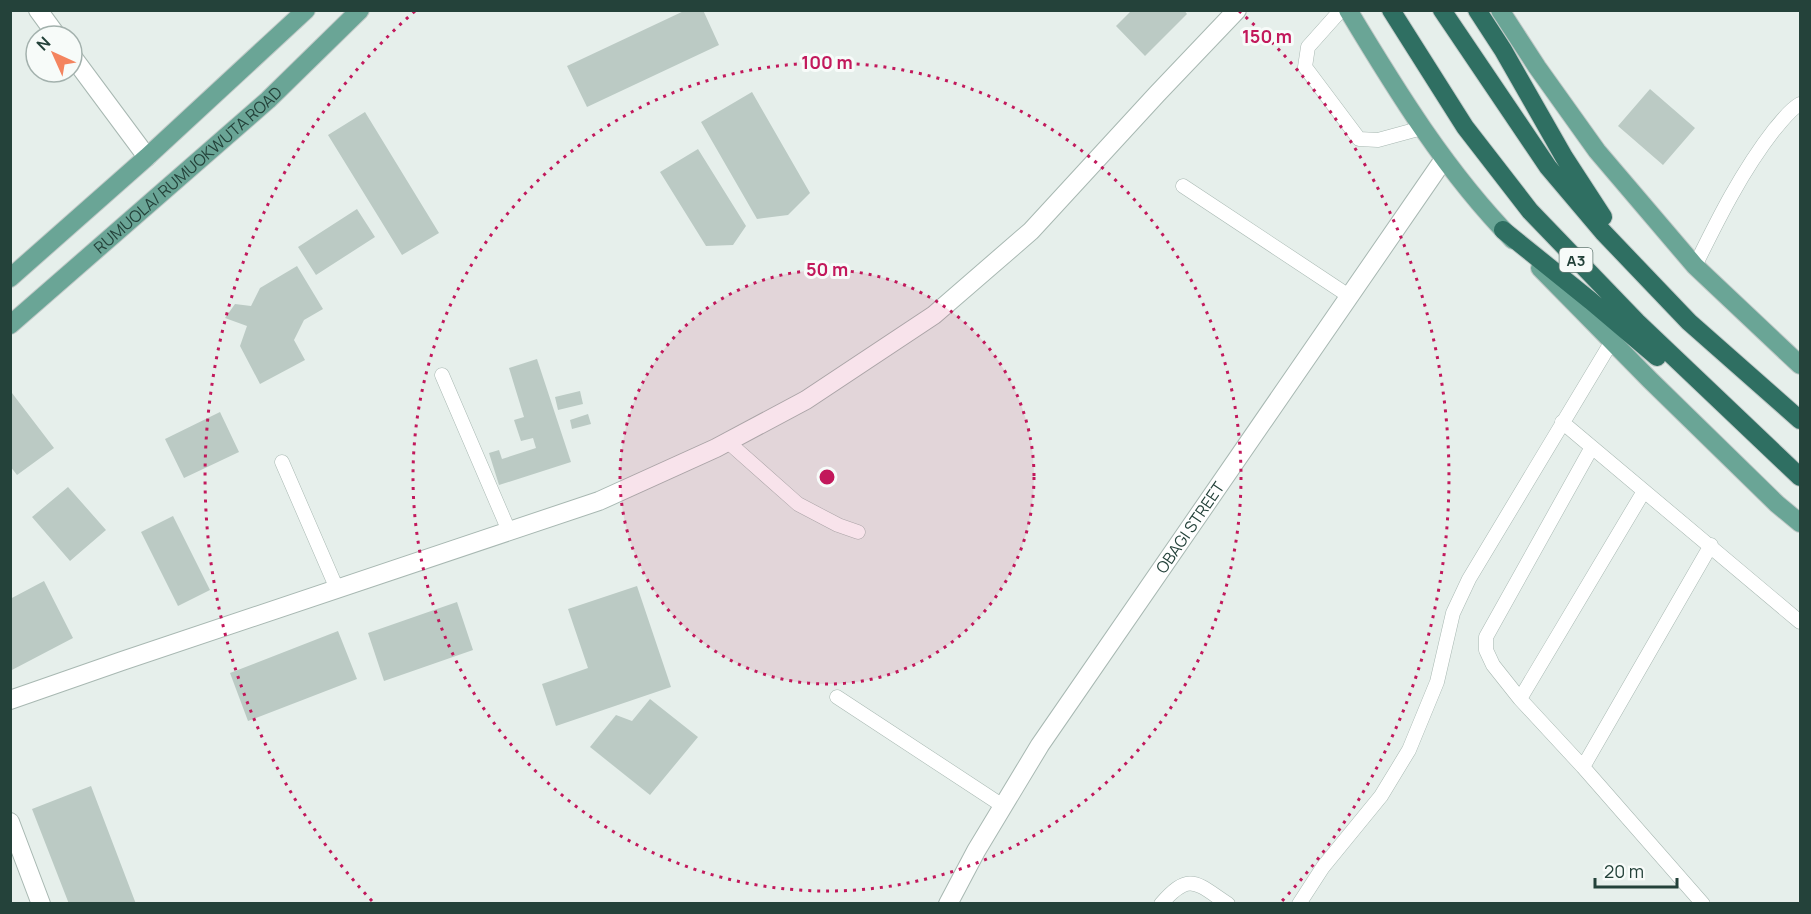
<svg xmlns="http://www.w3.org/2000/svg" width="1811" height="914" font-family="Manrope,sans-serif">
	<rect width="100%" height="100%" fill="#e6efeb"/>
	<path fill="#bbcac4" d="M686,10H703L719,45L587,107L567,66Z
		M1132,10H1184L1187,14L1145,56L1116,26Z
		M1650,89L1695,128L1663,165L1618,126Z
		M752,92L810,193L788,215L757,219L701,122Z
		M365,112L439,233L402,255L328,135Z
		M698,149L746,226L733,245L706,246L660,172Z
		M357,209L375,237L316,275L298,247Z
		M297,266L323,309L304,320L294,340L305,360L260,384L240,346L247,326L225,318L235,304L251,306L260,288Z
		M537,359L571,462L499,485L489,453L499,450L502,459L536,448L533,438L521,441L514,420L524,417L509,368Z
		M580,391L583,404L558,410L555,397Z
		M12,393L54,448L17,475L10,466Z
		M220,412L239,452L184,478L165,439Z
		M588,414L591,424L572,429L570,420Z
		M68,487L106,530L70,561L32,517Z
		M173,516L210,590L178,606L141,532Z
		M44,581L73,638L10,671V599Z
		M637,586L671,687L556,726L542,684L588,668L568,609Z
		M457,602L473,650L384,681L368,633Z
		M338,631L357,679L248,721L230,673Z
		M650,699L698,737L650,795L590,747L616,715L632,721Z
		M91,786L136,904H69L32,809Z"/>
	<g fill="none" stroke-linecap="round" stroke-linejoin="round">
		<defs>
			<path id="lane" d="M1341,10L1308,47L1305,67L1359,139L1378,140L1422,128
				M1183,186L1349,296
				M1695,266C1718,219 1742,171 1774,130C1783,120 1789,110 1800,104
				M442,375L509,531
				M1562,422L1800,622
				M728,442L798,504L838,525L858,532
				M1592,447L1486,637V650L1493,665L1520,699L1583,767L1703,904
				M282,462L337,589
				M837,697L1003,806
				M1520,699L1644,491
				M1583,767L1711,545
				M1161,904C1190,871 1196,883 1228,904
				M1299,904L1323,867L1381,796L1409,750L1437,682L1453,613L1469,579L1612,341"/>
			<g id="street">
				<path d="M38,10L57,36"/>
				<path d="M72,56L147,157"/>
				<path d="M10,700L122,661L599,501L716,448L806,400L934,315L1031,231L1157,94L1237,10"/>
				<path d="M10,822L41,904"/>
				<path id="s1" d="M948,904L976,851L1040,745L1444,159"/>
			</g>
			<g id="primary">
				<path d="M1348,10C1396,90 1447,173 1513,240"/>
				<path d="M1500,10L1537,67L1597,151L1695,266L1800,365"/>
				<path d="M1540,268L1650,380L1777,504L1800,523"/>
				<path d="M10,278L147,157L306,10"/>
				<path id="s2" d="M10,325L268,100L360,10"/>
			</g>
			<path id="highway" d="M1391,10L1465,127L1530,211L1637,322L1800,477
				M1442,10L1548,167L1603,232L1689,322L1800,420
				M1477,10L1503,50L1564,157L1603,217
				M1503,230L1591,301L1657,357"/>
		</defs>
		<use href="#lane" stroke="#a8b8b2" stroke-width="15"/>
		<use href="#street" stroke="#a8b8b2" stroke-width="20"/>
		<use href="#primary" stroke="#c2cac8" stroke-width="20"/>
		<use href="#highway" stroke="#c2cac8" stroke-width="20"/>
		<use href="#lane" stroke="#fff" stroke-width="14"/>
		<use href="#street" stroke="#fff" stroke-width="18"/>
		<use href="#primary" stroke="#6aa596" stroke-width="18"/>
		<use href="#highway" stroke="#2f6f62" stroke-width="18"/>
	</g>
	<circle cx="827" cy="477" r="207" fill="#c2185b" fill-opacity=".12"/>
	<g fill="none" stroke="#c2185b" stroke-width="3" stroke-dasharray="3 6">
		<circle cx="827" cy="477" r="207"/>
		<circle cx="827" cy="477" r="414"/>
		<path d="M372 901A622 622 0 0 1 415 11M1239 11A622 622 0 0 1 1282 901"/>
	</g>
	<g text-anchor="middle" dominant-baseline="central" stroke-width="6" stroke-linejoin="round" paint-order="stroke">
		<rect fill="#f7fbf9" stroke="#637a73" stroke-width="1.5" x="1559.5" y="248" width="33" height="24" rx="4.5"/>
		<g font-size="15" font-weight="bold" fill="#24423a">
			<text x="1576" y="260">A3</text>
		</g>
		<g font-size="16" fill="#24423a" stroke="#f7fbf9">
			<text stroke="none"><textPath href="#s2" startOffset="236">RUMUOLA/ RUMUOKWUTA ROAD</textPath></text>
			<text stroke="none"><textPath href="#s1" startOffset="448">OBAGI STREET</textPath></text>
		</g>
	</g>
	<circle cx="827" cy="477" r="9" fill="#c2185b" stroke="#f7fbf9" stroke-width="3"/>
	<g font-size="18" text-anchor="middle" font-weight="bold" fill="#c2185b" stroke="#f7fbf9" stroke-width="6" stroke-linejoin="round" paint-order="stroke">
		<text x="1267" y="43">150 m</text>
		<text x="827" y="69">100 m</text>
		<text x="827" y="276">50 m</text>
	</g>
	<rect width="1811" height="914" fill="none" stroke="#24423a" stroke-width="24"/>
	<g transform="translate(54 54) rotate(315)"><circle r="28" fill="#f7fbf9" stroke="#a3b1ad" stroke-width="1.5"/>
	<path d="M0-4.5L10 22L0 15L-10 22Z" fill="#f4845f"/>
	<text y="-9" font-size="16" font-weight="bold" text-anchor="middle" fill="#24423a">N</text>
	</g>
	<path d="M1595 878v9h82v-9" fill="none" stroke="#24423a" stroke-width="3"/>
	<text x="1604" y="878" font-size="18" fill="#24423a" stroke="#f7fbf9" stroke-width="4.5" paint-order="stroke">20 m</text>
</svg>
